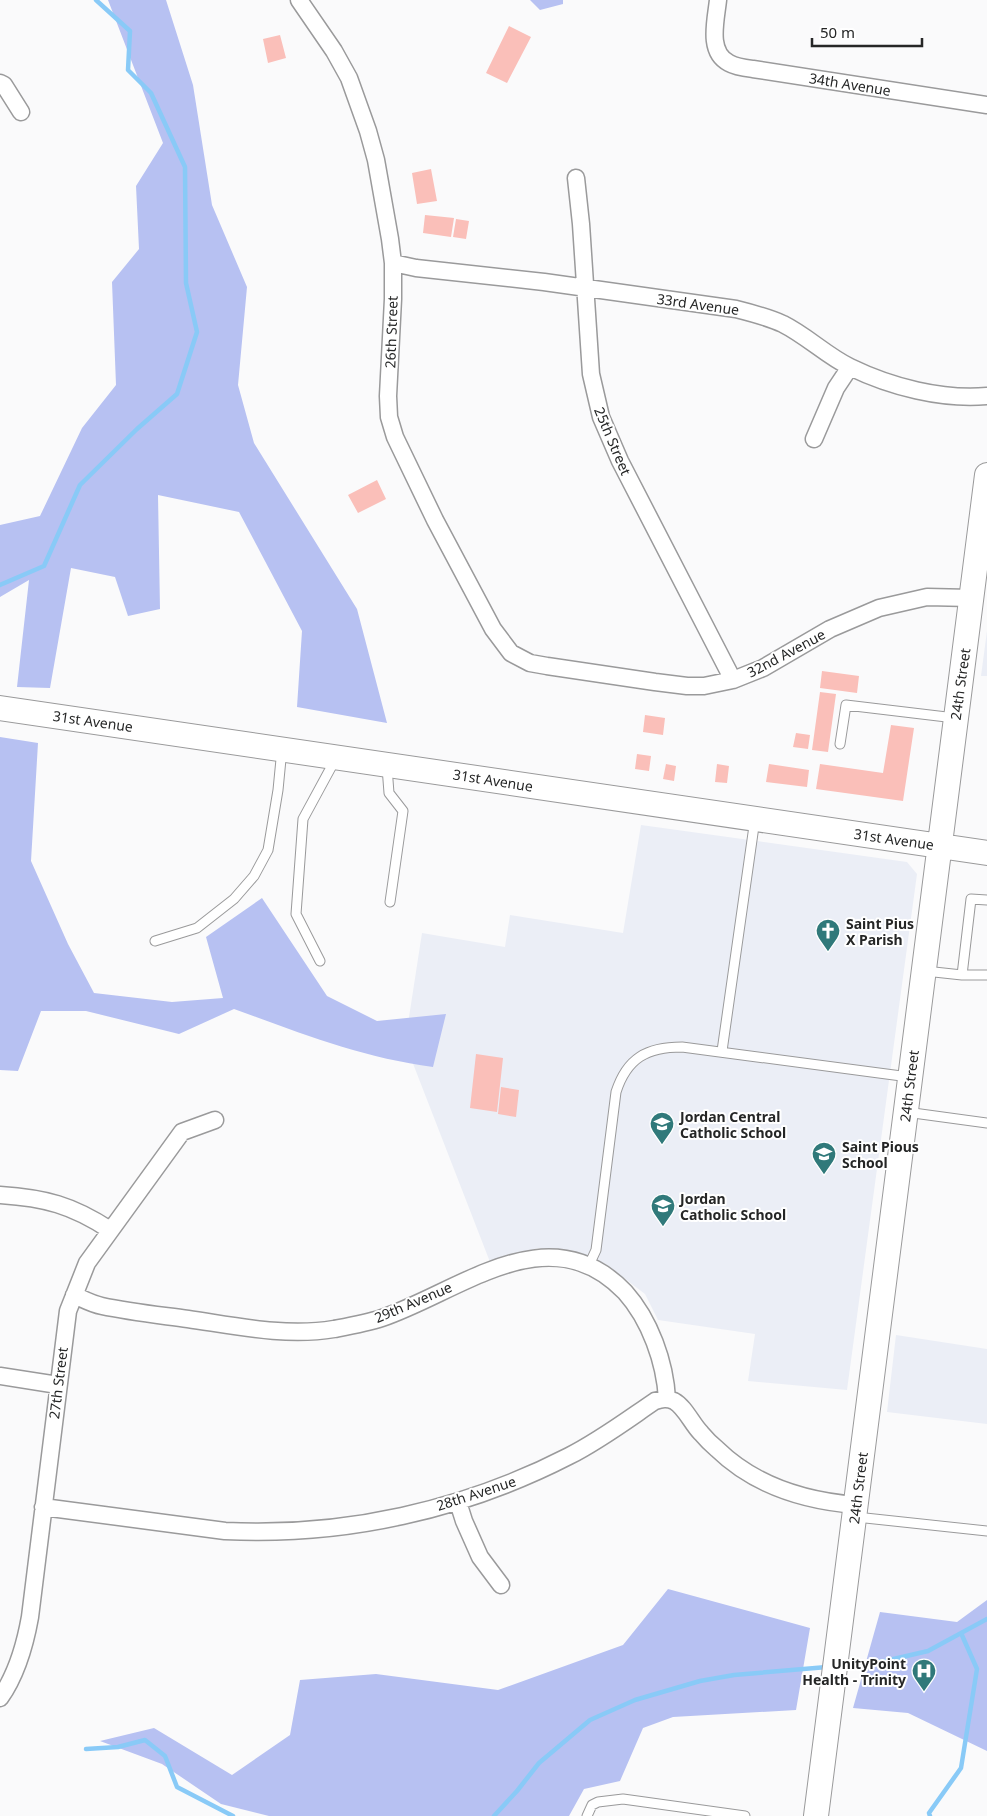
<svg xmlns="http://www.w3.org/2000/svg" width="987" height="1816" font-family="'Noto Sans',sans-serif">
	<rect width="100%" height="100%" fill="#fafafb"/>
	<path fill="#ebeef6" d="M987,631V676H981Z
		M641,825L907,862L917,874L847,1390L748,1381L755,1334L658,1320L645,1294L604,1263L538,1248L490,1262L405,1043L422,933L505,947L510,915L623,933Z
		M896,1335L987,1349V1424L887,1412Z"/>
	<path fill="#b7c1f2" d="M108,0H166L193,85L212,205L247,287L238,385L254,443L357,609L387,723L297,707L302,631L239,512L158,495L160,609L128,616L115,577L71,568L50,688L17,687L29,580L0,597V525L40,516L82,428L116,385L112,282L139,249L136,186L163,143Z
		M530,0H563V4L540,10Z
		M0,737L38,743L31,861L68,944L94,993L172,1002L223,998L206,937L262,898L327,996L377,1021L446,1014L433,1067C363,1058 300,1033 234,1009L179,1034L86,1011H41L18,1071L0,1070Z
		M668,1589L810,1628L796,1710L673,1717L643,1728L620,1781L584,1789L569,1816H269L221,1804L162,1764L100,1741L154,1728L232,1775L290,1735L300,1680L376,1674L498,1690L623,1645Z
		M987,1600V1751L908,1713L853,1708L880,1612L957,1622Z"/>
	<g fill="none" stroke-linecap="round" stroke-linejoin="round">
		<path stroke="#89caf7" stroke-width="4.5" d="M0,585L44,566L80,485L137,429L177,394L197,332L186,283L185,167L151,93L128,70L130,31L96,0
			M842,1665L885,1661L928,1651L987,1619
			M86,1749L118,1747L145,1740L165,1756L177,1787L233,1816
			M494,1816L517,1791L539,1763L590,1720L635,1700L700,1681L734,1675L827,1667
			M930,1816L929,1813L961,1768L977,1669L961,1633"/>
	</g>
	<path fill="#fabfb9" d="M509,26L531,37L507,83L486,73Z
		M280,35L286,58L268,63L263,39Z
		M431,169L437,201L417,204L412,173Z
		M425,215L454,218L451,237L423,233Z
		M456,219L469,221L466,239L453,237Z
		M377,480L386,499L358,513L348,495Z
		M822,671L859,676L857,693L820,688Z
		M820,692L836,694L828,752L812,750Z
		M645,715L665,718L663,735L643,732Z
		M891,725L914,728L903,801L816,789L820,764L883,773Z
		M796,733L810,735L808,749L793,747Z
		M637,754L651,756L649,771L635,769Z
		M666,764L676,766L674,781L663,779Z
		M717,764L729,766L727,783L715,782Z
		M769,764L809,770L807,787L766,782Z
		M476,1054L503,1058L497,1112L470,1108Z
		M501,1087L519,1090L516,1117L498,1114Z"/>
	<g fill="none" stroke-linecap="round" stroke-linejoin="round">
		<defs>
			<path id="lane" d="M840,744L846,705L955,718
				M387,767L389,793L403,811L390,902
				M155,941L197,928L234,899L254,876L268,850L278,790L282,749
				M320,961L296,914L303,819L335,760
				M925,971L962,975H987
				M962,975L971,899L987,900
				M722,1051L755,819
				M906,1112L987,1123
				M589,1265L596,1250L616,1092C627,1058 647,1047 682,1047L909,1077
				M856,1517L987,1531
				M587,1816L592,1805L598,1802L623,1799L745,1816"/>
			<path id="street" d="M299,0L334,51L349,78L368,131L376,160L390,239L393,263V299L388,396L389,417L395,437L435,520L493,629L511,653L530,663L547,666L655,682L687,686H704L733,680L763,668L830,629L879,608L927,597L971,598
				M718,0C716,20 707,52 729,63C736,67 745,68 753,69L987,105
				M0,83L4,85L21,112
				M576,178L581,224L591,374L601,417L620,461L733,680
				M393,263L416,268L544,282L736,309C752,313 768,317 783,324C807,336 827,356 850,367C891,387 942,400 987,396
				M814,439L836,388L850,367
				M0,1195C45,1198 72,1205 110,1230
				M74,1295C83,1299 92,1304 102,1306C130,1312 159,1315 188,1319C236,1326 286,1337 334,1329C350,1326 367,1323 382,1318C461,1291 549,1213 625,1292C650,1320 665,1362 667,1399
				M0,1376L58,1385
				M458,1502L464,1521L480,1557L501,1585
				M43,1507L225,1531C344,1537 464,1510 569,1456C599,1441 627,1420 655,1401C662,1399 667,1398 674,1401C685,1407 692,1424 701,1433C706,1439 711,1444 717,1449C754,1485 805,1501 856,1505
				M0,1698C17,1674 25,1645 30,1617L68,1311L87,1263L182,1132L215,1120"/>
			<path id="secondary" d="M0,708L987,853
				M816,1816L987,475"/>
		</defs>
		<use href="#lane" stroke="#9a9a9b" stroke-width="11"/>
		<use href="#street" stroke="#9a9a9b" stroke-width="19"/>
		<use href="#secondary" stroke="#9a9a9b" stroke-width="26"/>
		<use href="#lane" stroke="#fff" stroke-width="9"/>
		<use href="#street" stroke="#fff" stroke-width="16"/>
		<use href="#secondary" stroke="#fff" stroke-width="24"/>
	</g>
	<defs>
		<symbol id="church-pin" viewBox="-11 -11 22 30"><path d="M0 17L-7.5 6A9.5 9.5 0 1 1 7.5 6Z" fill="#30797a" stroke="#fff"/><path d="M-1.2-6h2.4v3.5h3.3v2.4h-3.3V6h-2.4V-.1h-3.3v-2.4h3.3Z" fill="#fff"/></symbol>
		<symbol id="school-pin" viewBox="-11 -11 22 30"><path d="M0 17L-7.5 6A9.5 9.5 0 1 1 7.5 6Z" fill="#30797a" stroke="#fff"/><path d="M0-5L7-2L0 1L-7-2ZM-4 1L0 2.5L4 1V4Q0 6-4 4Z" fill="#fff"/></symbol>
		<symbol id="hospital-pin" viewBox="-11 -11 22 30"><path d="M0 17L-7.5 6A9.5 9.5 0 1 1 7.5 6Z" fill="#30797a" stroke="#fff"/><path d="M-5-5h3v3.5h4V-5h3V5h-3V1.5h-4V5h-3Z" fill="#fff"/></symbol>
	</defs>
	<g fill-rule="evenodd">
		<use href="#church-pin" x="814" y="917" width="28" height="38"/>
		<use href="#school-pin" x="648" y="1110" width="28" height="38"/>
		<use href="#school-pin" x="810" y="1140" width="28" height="38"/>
		<use href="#school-pin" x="649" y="1192" width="28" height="38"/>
		<use href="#hospital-pin" x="910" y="1657" width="28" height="38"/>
	</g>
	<g text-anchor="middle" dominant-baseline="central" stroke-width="4" stroke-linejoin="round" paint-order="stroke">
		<g font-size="14" fill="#252626" stroke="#fff">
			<text transform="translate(850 84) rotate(9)">34th Avenue</text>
			<text transform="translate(698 304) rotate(8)">33rd Avenue</text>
			<text transform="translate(391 332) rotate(-88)">26th Street</text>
			<text transform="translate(613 441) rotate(67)">25th Street</text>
			<text transform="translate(786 653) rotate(-28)">32nd Avenue</text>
			<text transform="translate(960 684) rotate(-82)">24th Street</text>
			<text transform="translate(93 721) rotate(8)">31st Avenue</text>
			<text transform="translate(493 780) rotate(9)">31st Avenue</text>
			<text transform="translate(894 839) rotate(8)">31st Avenue</text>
			<text transform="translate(909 1086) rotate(-83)">24th Street</text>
			<text transform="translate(413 1302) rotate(-23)">29th Avenue</text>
			<text transform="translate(58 1383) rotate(-83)">27th Street</text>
			<text transform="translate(858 1488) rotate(-83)">24th Street</text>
			<text transform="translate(476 1493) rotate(-18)">28th Avenue</text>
		</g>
		<g font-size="14" font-weight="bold" fill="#252626" stroke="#fff" text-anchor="start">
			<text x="846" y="923">Saint Pius<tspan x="846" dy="16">X Parish</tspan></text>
			<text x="680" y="1116">Jordan Central<tspan x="680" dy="16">Catholic School</tspan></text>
			<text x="842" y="1146">Saint Pious<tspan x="842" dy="16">School</tspan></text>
			<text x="680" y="1198">Jordan<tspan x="680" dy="16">Catholic School</tspan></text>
			<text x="906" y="1663" text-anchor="end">UnityPoint<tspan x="906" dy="16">Health - Trinity</tspan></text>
		</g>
	</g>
	<path d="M812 38v8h110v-8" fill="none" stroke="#252626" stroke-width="2.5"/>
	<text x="820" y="38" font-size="15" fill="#252626" stroke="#ffffff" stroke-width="4" paint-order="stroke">50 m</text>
</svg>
